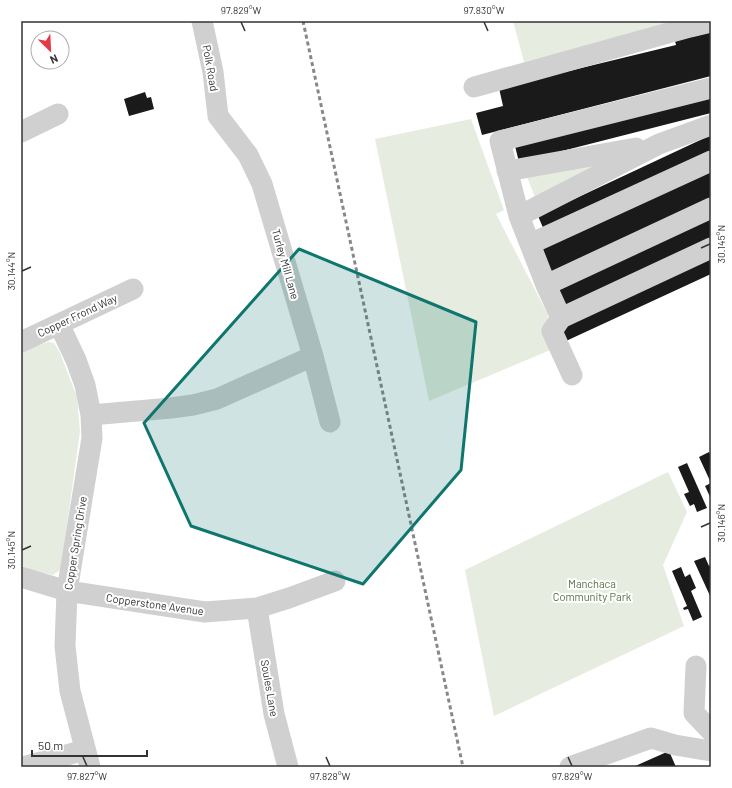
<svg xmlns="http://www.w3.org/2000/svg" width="732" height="788" font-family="Barlow,sans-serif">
	<rect width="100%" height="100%" fill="#fff"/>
	<path fill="#e6ecdf" d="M513,21H677V23L524,62Z
		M471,119L504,210L496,214L548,315L546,334L553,349L429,401L375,139Z
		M632,153L536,200L526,174Z
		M48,342L54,343L60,353L77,397L80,431L62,561L60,570L53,575L32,570L21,565V353L38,345Z
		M668,472L687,512L663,565L684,626L494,716L465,570Z"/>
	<path fill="#1a1a1a" d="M711,32V76L482,135L476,113L503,106L499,88L676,45L675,41Z
		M145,92L147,98L151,97L154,109L129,116L124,99Z
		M711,97V113L519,162L515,146Z
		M711,135V153L544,230L538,216Z
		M711,168V201L551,275L539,248Z
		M711,216V241L564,309L554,289Z
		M711,257V274L566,341L560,327Z
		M709,452L711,456V499L705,486L711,483L699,457Z
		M687,463L707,508L697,512L694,504L690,506L684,494L689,492L678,467Z
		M705,557L709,566L711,565V598L694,561Z
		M681,567L685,577L690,574L696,588L691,591L702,617L693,621L688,609L684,610L683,608L687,606L672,571Z
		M669,751L676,767H633Z"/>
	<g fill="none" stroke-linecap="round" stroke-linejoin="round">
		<path stroke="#d0d0d0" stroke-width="21" d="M202,21L213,72L218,116L248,155L262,184L313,356L330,422
			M689,21L690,27L711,22
			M474,87L690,27
			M711,88L500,141L519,216L546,285L561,318L711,248
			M21,132L58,114
			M507,171L636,148
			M519,216L659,144L711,125
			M530,244L711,161
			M546,285L711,208
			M561,318L552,331L572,375
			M59,324L76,360L85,385L91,415L92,438L67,591L65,646L70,691L90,767
			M21,342L133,289
			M91,415L171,408L193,405L217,399L313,356
			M21,577L67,591L205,612L257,608L289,598L335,581
			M257,608L274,714L288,767
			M696,666L694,713L711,731
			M23,767L85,750
			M570,767L651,738L675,745L711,751"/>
		<path stroke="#888" stroke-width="3" stroke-dasharray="4 3" stroke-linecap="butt" d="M303,21L463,767"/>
	</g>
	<path fill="#0f766e" fill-opacity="0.2" stroke="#0f766e" stroke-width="3" stroke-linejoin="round" d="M299,249L476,322L461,470L363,584L191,526L144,423Z"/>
	<path fill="none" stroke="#333" stroke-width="1.5" d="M241,22L245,31M484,22L488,31M701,248L710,244M22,271L31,267M701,527L710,523M22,550L31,546M83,757L87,766M326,757L330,766M568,757L572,766"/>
	<g text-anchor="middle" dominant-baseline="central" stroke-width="4" stroke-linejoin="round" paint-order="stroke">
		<g font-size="11" fill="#333" stroke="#fff">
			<text transform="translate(211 68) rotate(80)">Polk Road</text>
			<text transform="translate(286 264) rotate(74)">Turley Mill Lane</text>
			<text transform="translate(77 315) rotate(-25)">Copper Frond Way</text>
			<text transform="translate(75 543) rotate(-81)">Copper Spring Drive</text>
			<text transform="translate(155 604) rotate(8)">Copperstone Avenue</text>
			<text transform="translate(270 688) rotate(80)">Soules Lane</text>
		</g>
		<g font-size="11" fill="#56703f" stroke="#fff">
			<text x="592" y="583">Manchaca<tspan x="592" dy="13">Community Park</tspan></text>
		</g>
	</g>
	<rect width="732" height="788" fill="none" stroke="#ffffff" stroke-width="44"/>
	<g transform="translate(50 50) rotate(156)"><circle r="19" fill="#ffffff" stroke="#adadad"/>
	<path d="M0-3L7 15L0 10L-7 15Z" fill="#e63946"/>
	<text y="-6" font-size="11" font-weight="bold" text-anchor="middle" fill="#333333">N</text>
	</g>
	<path d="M32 750v6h115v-6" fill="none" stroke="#333333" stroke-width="2"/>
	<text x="38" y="750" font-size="12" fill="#333333" stroke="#ffffff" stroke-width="3" paint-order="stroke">50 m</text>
	<rect x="22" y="22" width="688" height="744" fill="none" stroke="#333" stroke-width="1.5"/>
	<g font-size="10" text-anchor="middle" fill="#333">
		<text x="241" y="14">97.829°W</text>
		<text x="484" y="14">97.830°W</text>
		<text transform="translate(721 244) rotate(-90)" y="4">30.145°N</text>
		<text transform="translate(11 271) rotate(-90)" y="4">30.144°N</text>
		<text transform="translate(721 523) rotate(-90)" y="4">30.146°N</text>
		<text transform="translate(11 550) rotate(-90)" y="4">30.145°N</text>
		<text x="87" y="780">97.827°W</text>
		<text x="330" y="780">97.828°W</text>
		<text x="572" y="780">97.829°W</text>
	</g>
</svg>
